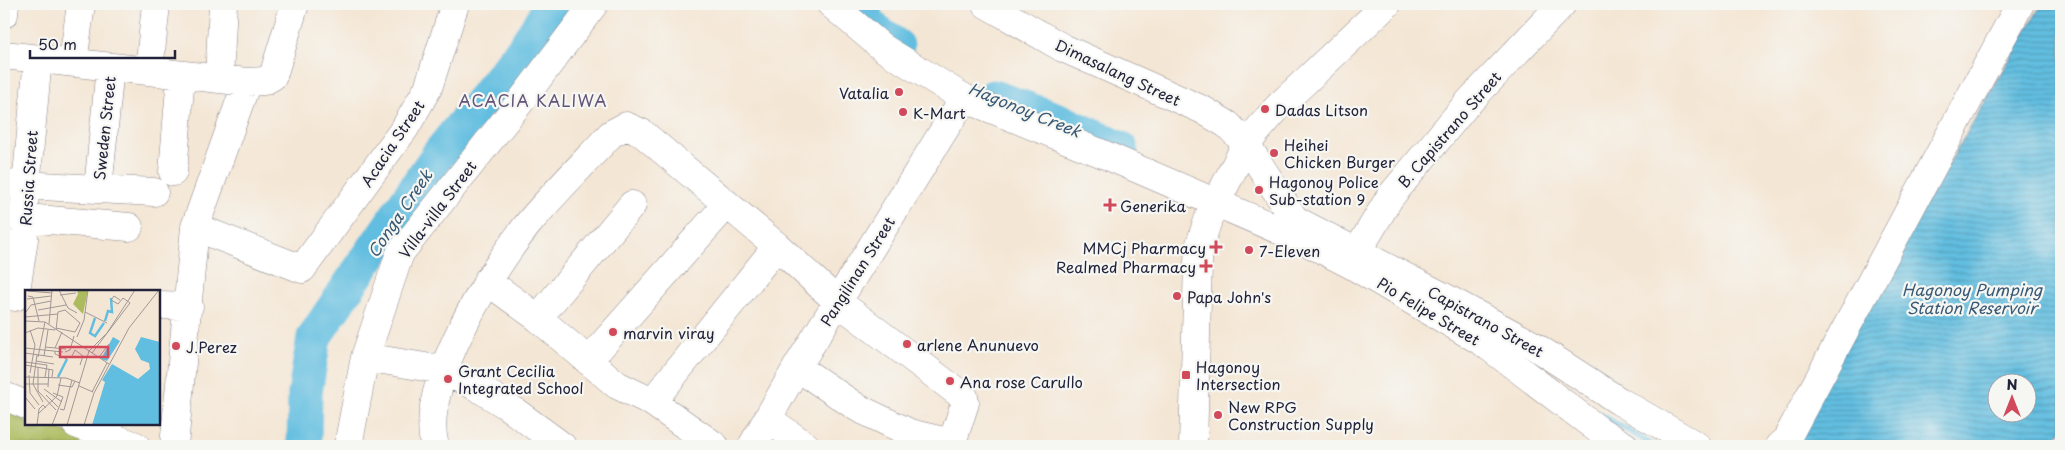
<svg xmlns="http://www.w3.org/2000/svg" width="2065" height="450" font-family="'Playpen Sans',sans-serif">
	<defs>
		<pattern id="grass-tufts" width="24" height="20" patternUnits="userSpaceOnUse" patternTransform="scale(1.25)"><rect width="24" height="20" fill="#acbb5e"/><path d="M3 7l-1-3M5 7V3M7 7l1-3M15 17l-1-3M17 17v-4M19 17l1-3" fill="none" stroke="#94a053"/></pattern>
		<pattern id="water-rules" width="6" height="5" patternUnits="userSpaceOnUse" patternTransform="scale(1.25)"><rect width="6" height="5" fill="#62bee0"/><path d="M0 2.5h6" fill="none" stroke="#509ab7"/></pattern>
	</defs>
	<rect width="100%" height="100%" fill="#f6f6f2"/>
	<filter id="ink" filterUnits="userSpaceOnUse"><feTurbulence type="fractalNoise" baseFrequency=".02" numOctaves="2"/><feDisplacementMap in="SourceGraphic" scale="10" xChannelSelector="R" yChannelSelector="G"/><feConvolveMatrix kernelMatrix="1 2 1 2 8 2 1 2 1" color-interpolation-filters="sRGB"/></filter>
	<filter id="wash" filterUnits="userSpaceOnUse"><feTurbulence type="fractalNoise" baseFrequency=".0096" numOctaves="4" result="noise"/><feDisplacementMap in="SourceGraphic" scale="20" xChannelSelector="R" yChannelSelector="G"/><feGaussianBlur stdDeviation="1.12" result="paint"/><feColorMatrix in="noise" values="0 0 0 0 0 0 0 0 0 0 0 0 0 0 0 0 0 1.4 0 .05"/><feComposite in="paint" operator="in"/></filter>
	<g filter="url(#wash)">
		<rect width="100%" height="100%" fill="#f4e6d4"/>
		<path fill="url(#grass-tufts)" stroke="#676e4c" d="M4,409L26,417V424H44L107,446H4Z"/>
		<path fill="url(#water-rules)" stroke="#42708e" fill-rule="evenodd" d="M2042,4H2061V430L2051,446H1784ZM1998,382H2028V412H1998Z"/>
		<g fill="none" stroke-linecap="round" stroke-linejoin="round">
			<path stroke="#62bee0" stroke-width="5.5" d="M1600,414L1654,446"/>
			<path stroke="#62bee0" stroke-width="35" d="M857,4L874,30L897,46
				M993,97L1058,120L1121,149
				M304,446L305,393L314,337L438,155L525,47L552,4"/>
		</g>
	</g>
	<g filter="url(#ink)">
		<g fill="none" stroke-linecap="round" stroke-linejoin="round">
			<defs>
				<path id="minor" d="M986,4L1063,48L1203,110L1228,125L1246,144
					M4,14L5,4
					M4,55L247,82L264,81L273,76L295,4
					M73,62L81,4
					M149,71L156,4
					M219,79L223,4
					M173,172L181,75
					M4,184L154,192
					M98,189L110,67
					M4,216L129,227
					M1295,220L1444,297L1531,344L1619,401L1697,446
					M195,227L302,269L405,128L428,88L455,4
					M1350,264L1390,197L1466,105L1562,4
					M487,281L538,318L617,385L652,402L715,446
					M15,297L24,239L23,217L38,59
					M159,305L189,306
					M538,318L632,205
					M365,357L443,370L477,387L506,405L562,446
					M588,361L727,204
					M797,367L858,408L910,433L952,443
					M4,396L26,405
					M652,402L777,246
					M768,419L806,446
					M76,424L136,446
					M174,446L195,227L247,82
					M348,446L365,357L400,253L524,97L594,4
					M435,446C417,386 494,264 533,218C558,189 585,162 611,134L626,126L642,133L777,246L838,302L964,397L965,403L951,446
					M752,446L797,367L964,98
					M1779,446L1786,440L2020,4"/>
				<path id="major" d="M831,4L883,48L964,98L1103,154L1309,243L1350,264L1484,343L1600,431L1625,446
					M1246,144L1295,220
					M1193,446L1198,262L1199,247L1209,217L1246,144L1277,108L1387,4"/>
			</defs>
			<use href="#minor" stroke="#8b8488" stroke-width="29"/>
			<use href="#major" stroke="#8b8488" stroke-width="29"/>
			<use href="#minor" stroke="#fff" stroke-width="28"/>
			<use href="#major" stroke="#fff" stroke-width="28"/>
		</g>
	</g>
	<g fill="#d1495b" stroke="#f6f6f2" stroke-width="2">
		<circle cx="899" cy="92" r="5"/>
		<circle cx="1265" cy="109" r="5"/>
		<circle cx="903" cy="112" r="5"/>
		<circle cx="1274" cy="153" r="5"/>
		<circle cx="1259" cy="190" r="5"/>
		<path d="M1107.5 197.5h5v5h5v5h-5v5h-5v-5h-5v-5h5z"/>
		<path d="M1213.5 239.5h5v5h5v5h-5v5h-5v-5h-5v-5h5z"/>
		<circle cx="1249" cy="250" r="5"/>
		<path d="M1203.5 258.5h5v5h5v5h-5v5h-5v-5h-5v-5h5z"/>
		<circle cx="1177" cy="296" r="5"/>
		<circle cx="613" cy="332" r="5"/>
		<circle cx="907" cy="344" r="5"/>
		<circle cx="176" cy="346" r="5"/>
		<rect x="1181" y="370" width="10" height="10" rx="2.5"/>
		<circle cx="448" cy="379" r="5"/>
		<circle cx="950" cy="381" r="5"/>
		<circle cx="1218" cy="415" r="5"/>
	</g>
	<g text-anchor="middle" dominant-baseline="central" stroke-width="4.5" stroke-linejoin="round" paint-order="stroke">
		<g font-size="15" fill="#22223b" stroke="#f6f6f2">
			<text transform="translate(1118 72) rotate(25)">Dimasalang Street</text>
			<text transform="translate(104 128) rotate(-84)">Sweden Street</text>
			<text transform="translate(1449 129) rotate(-49)">B. Capistrano Street</text>
			<text transform="translate(392 143) rotate(-56)">Acacia Street</text>
			<text transform="translate(28 178) rotate(-86)">Russia Street</text>
			<text transform="translate(437 209) rotate(-53)">Villa-villa Street</text>
			<text transform="translate(857 271) rotate(-58)">Pangilinan Street</text>
			<text transform="translate(1429 311) rotate(31)">Pio Felipe Street</text>
			<text transform="translate(1486 321) rotate(29)">Capistrano Street</text>
		</g>
		<g font-size="15" fill="#22223b" stroke="#f6f6f2" text-anchor="start">
			<text x="889" y="92" text-anchor="end">Vatalia</text>
			<text x="1275" y="109">Dadas Litson</text>
			<text x="913" y="112">K-Mart</text>
			<text x="1284" y="144">Heihei<tspan x="1284" dy="17">Chicken Burger</tspan></text>
			<text x="1269" y="181">Hagonoy Police<tspan x="1269" dy="17">Sub-station 9</tspan></text>
			<text x="1120" y="205">Generika</text>
			<text x="1206" y="247" text-anchor="end">MMCj Pharmacy</text>
			<text x="1259" y="250">7-Eleven</text>
			<text x="1196" y="266" text-anchor="end">Realmed Pharmacy</text>
			<text x="1187" y="296">Papa John's</text>
			<text x="623" y="332">marvin viray</text>
			<text x="917" y="344">arlene Anunuevo</text>
			<text x="186" y="346">J.Perez</text>
			<text x="1196" y="366">Hagonoy<tspan x="1196" dy="17">Intersection</tspan></text>
			<text x="458" y="370">Grant Cecilia<tspan x="458" dy="17">Integrated School</tspan></text>
			<text x="960" y="381">Ana rose Carullo</text>
			<text x="1228" y="406">New RPG<tspan x="1228" dy="17">Construction Supply</tspan></text>
		</g>
		<g font-size="16" letter-spacing="1" fill="#625378" stroke="#f6f6f2">
			<text x="533" y="100">ACACIA KALIWA</text>
		</g>
		<g font-size="16" font-style="italic" fill="#385975" stroke="#f6f6f2">
			<text transform="translate(1025 109) rotate(22)">Hagonoy Creek</text>
			<text transform="translate(399 213) rotate(-56)">Conga Creek</text>
			<text x="1972" y="289">Hagonoy Pumping<tspan x="1972" dy="18">Station Reservoir</tspan></text>
		</g>
	</g>
	<g transform="translate(25 290)">
		<rect width="135" height="135" fill="#f4e6d4"/>
		<path d="M52,0H63L58,24L48,14L53,4Z" fill="#acbb5e"/>
		<path d="M88,47L95,51L82,71L76,69ZM116,47L135,52V135H67L80,92L77,90L87,74L113,89L125,79L124,73L116,70L110,59Z" fill="#62bee0"/>
		<path fill="none" stroke="#62bee0" stroke-width="2.5" d="M70,28L65,43L70,46L79,33M80,31L83,21L87,22L86,8M33,87L42,69"/>
		<path fill="none" stroke="#a09897" stroke-width="1" d="M34,0L43,18L52,23M3,1L27,3M35,5L51,3M3,6L8,7L14,31M2,9L26,6M95,10L89,6L86,10L93,14L98,8M13,20L41,15M1,22L6,15L26,11M60,22L82,33M0,27L33,24M0,31L20,32L84,74M24,34L27,0M5,40L10,55L5,83M31,40L33,22L40,20L55,33L50,42L31,38M0,43L13,38L30,40M52,47L59,30L63,0M20,57L41,59M0,58L38,62M30,58L37,42M30,61V64L42,69M40,62L45,60L49,46M0,63L28,67M67,63L105,13L98,8M12,65L8,94L18,112M19,66L23,40M13,67L20,32M74,67L84,54M46,68L50,60L58,66L55,75M11,71L29,74M0,72L22,75L20,87M0,75L28,80L27,87M13,77V101L31,120M4,85L5,103L14,115M0,87L41,88L55,93M0,94H23M33,95L47,97L50,91M54,96L68,102M23,97L24,79M19,99L37,112M67,102L82,73M21,105L33,117M0,107L10,119M35,119L39,120L47,90M13,124L32,106L36,88M12,135L14,119L18,115L21,118M27,135L38,107L28,103M42,135L64,61L82,43L110,0M59,135L69,103L104,38L134,0"/>
		<path fill="#d1495b" fill-opacity="0.15" stroke="#d1495b" stroke-width="2.5" d="M35,57H83V67H35Z"/>
		<rect width="135" height="135" fill="none" stroke="#22223b" stroke-width="2.5"/>
	</g>
	<rect width="2065" height="450" fill="none" stroke="#f6f6f2" stroke-width="20"/>
	<g transform="translate(2012 398)"><circle r="24" fill="#f6f6f2" stroke="#a1a1a9"/>
	<path d="M0-4L9 19L0 12L-9 19Z" fill="#d1495b"/>
	<text y="-8" font-size="14" font-weight="bold" text-anchor="middle" fill="#22223b">N</text>
	</g>
	<path d="M30 50v8h145v-8" fill="none" stroke="#22223b" stroke-width="2.5"/>
	<text x="38" y="50" font-size="15" fill="#22223b" stroke="#f6f6f2" stroke-width="4" paint-order="stroke">50 m</text>
</svg>
